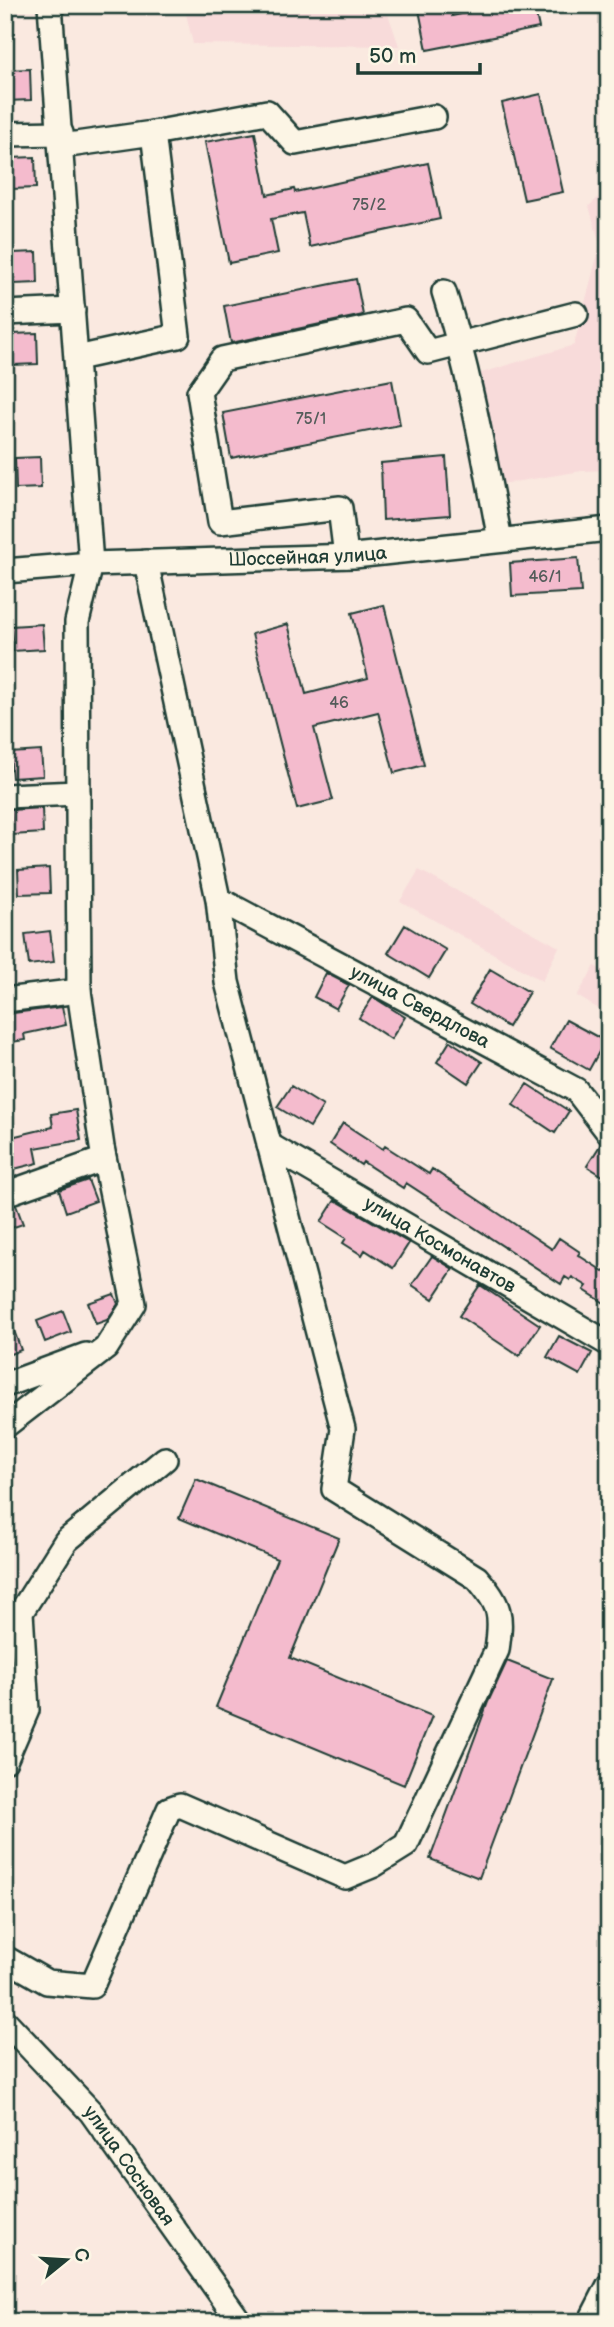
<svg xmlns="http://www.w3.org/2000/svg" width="614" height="2327" font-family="'Balsamiq Sans',sans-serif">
	<rect width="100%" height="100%" fill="#fae9e0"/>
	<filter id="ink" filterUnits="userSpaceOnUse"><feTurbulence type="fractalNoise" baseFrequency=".0143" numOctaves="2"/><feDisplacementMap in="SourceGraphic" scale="14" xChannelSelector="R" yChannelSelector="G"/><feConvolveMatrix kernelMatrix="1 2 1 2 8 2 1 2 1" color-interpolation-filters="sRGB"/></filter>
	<g filter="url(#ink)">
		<path fill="#f8dbda" d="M184,5H385L399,46L193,44Z
			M609,188V470L582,471L496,485L478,374L574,345L600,245L589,206Z
			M419,870L559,947L542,981L400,901Z
			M595,966L609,975V1015L577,996Z"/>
		<path fill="#f4bbcd" stroke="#1f3d34" stroke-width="2" d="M418,5H450L452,16L504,5H534L539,28L427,50Z
			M30,69L31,100L6,101L5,70Z
			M541,94L563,192L524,200L502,103Z
			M255,133L267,195L294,189L295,192L428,163L440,219L310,247L303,213L271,219L278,253L229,263L205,142Z
			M35,157L36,188L11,189L10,158Z
			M37,252L38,283L13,284L12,253Z
			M356,279L363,315L231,343L224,306Z
			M37,333L38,364L13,365L12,334Z
			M392,380L400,425L231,458L223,413Z
			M40,457L41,488L16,489L15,458Z
			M446,457L450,515L383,520L381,463Z
			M578,558L581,592L512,596L510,563Z
			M384,605L424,765L394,773L378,712L314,728L333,800L297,809L252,634L288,624L306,694L368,678L352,613Z
			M42,624L44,649L13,651L11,626Z
			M41,751L43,776L12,778L10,753Z
			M42,808L43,833L12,835L11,810Z
			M49,868L50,893L19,894L18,870Z
			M405,925L446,950L429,978L388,953Z
			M50,931L54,962L29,965L25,934Z
			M490,969L529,992L508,1027L470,1004Z
			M326,973L349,985L336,1009L314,997Z
			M373,997L405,1017L391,1039L359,1018Z
			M62,1007L66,1025L24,1034L25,1040L5,1043V1014Z
			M566,1020L605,1041L589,1070L550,1048Z
			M450,1041L482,1062L468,1083L437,1062Z
			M527,1084L569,1111L555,1133L513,1105Z
			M291,1086L323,1106L310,1127L277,1107Z
			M76,1110L81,1140L35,1148L38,1163L14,1169L7,1138L53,1127L51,1114Z
			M343,1123L383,1149L385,1146L429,1174L432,1169L552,1249L559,1238L580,1252L578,1255L609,1275V1306L584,1290L587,1286L572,1277L570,1280L565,1277L561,1284L406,1183L403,1188L363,1162L361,1165L330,1144Z
			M601,1144L609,1147V1180L587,1166Z
			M88,1180L96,1201L66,1212L59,1190Z
			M335,1200L409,1243L393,1268L365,1250L362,1255L343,1243L346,1238L321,1222Z
			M16,1205L23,1224L5,1230V1208Z
			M432,1256L453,1269L433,1299L412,1285Z
			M480,1285L540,1325L519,1356L459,1316Z
			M114,1294L118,1304L107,1320L96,1324L88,1303Z
			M7,1311L21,1350L5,1356V1312Z
			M63,1311L71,1332L45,1342L37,1321Z
			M559,1336L592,1353L580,1375L547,1357Z
			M196,1479L339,1538L290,1658L432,1716L404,1785L216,1707L277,1559L179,1518Z
			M507,1661L553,1679L479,1878L430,1859L488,1702Z"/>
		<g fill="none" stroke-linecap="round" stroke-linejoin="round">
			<defs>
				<g id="minor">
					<path d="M153,133L267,112L295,143L434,117"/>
					<path d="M5,134L61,133"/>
					<path d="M62,146L153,133L178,336L77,358"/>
					<path d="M444,292C470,373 484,456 500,540"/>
					<path d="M5,313L73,310"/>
					<path d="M346,556L340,508L220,522L199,392L222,359L406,320L428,352L576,314"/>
					<path id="s1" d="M5,571L91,564L354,556L609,529"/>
					<path d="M5,796L78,793"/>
					<path id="s2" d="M218,899L576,1090L609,1133"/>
					<path d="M5,1000L79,991"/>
					<path id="s3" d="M269,1145L609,1344"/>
					<path d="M5,1194L104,1159"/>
					<path d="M5,1385L86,1355"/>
					<path d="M5,1426L106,1348L134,1304L102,1147L79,991L77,622L91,564L50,5"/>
					<path d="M5,1761L27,1710L21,1612L66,1541L165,1459"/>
					<path d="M5,1958L47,1982L92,1986L169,1809L180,1805L345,1877L374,1865L406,1845L497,1650C502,1614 501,1606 477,1578L334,1489L343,1429L227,982L218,899L146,562"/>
					<path id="s4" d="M5,2021L91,2112L240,2322"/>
					<path d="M590,2322L609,2285"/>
				</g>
			</defs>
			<use href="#minor" stroke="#1f3d34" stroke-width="28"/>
			<use href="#minor" stroke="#fcf5e5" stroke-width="23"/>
		</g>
	</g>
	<g text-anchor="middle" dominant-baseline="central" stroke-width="5" stroke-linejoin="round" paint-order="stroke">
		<g font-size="16" fill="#545c5a">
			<text x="369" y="205">75/2</text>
			<text x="311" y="419">75/1</text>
			<text x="545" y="577">46/1</text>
			<text x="339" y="703">46</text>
		</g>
		<g font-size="19" fill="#1f3d34" stroke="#fcf5e5">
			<text stroke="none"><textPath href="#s1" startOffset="303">Шоссейная улица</textPath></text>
			<text stroke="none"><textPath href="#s2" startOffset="229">улица Свердлова</textPath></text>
			<text stroke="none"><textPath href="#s3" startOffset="198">улица Космонавтов</textPath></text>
			<text stroke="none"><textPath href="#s4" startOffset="191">улица Сосновая</textPath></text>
		</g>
	</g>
	<rect width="614" height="2327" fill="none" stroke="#fcf5e5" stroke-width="28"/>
	<rect x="14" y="14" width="586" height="2299" fill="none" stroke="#1f3d34" stroke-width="2.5" filter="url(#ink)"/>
	<g transform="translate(66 2260) rotate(72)" stroke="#fcf5e5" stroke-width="5" paint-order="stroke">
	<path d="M0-5L12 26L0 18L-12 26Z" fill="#1f3d34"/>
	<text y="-10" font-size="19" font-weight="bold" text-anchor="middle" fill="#1f3d34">С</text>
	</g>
	<path d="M358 63v10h122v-10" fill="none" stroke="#1f3d34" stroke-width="3.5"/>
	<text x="369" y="63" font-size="21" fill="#1f3d34" stroke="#fcf5e5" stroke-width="5" paint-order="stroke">50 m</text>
</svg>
